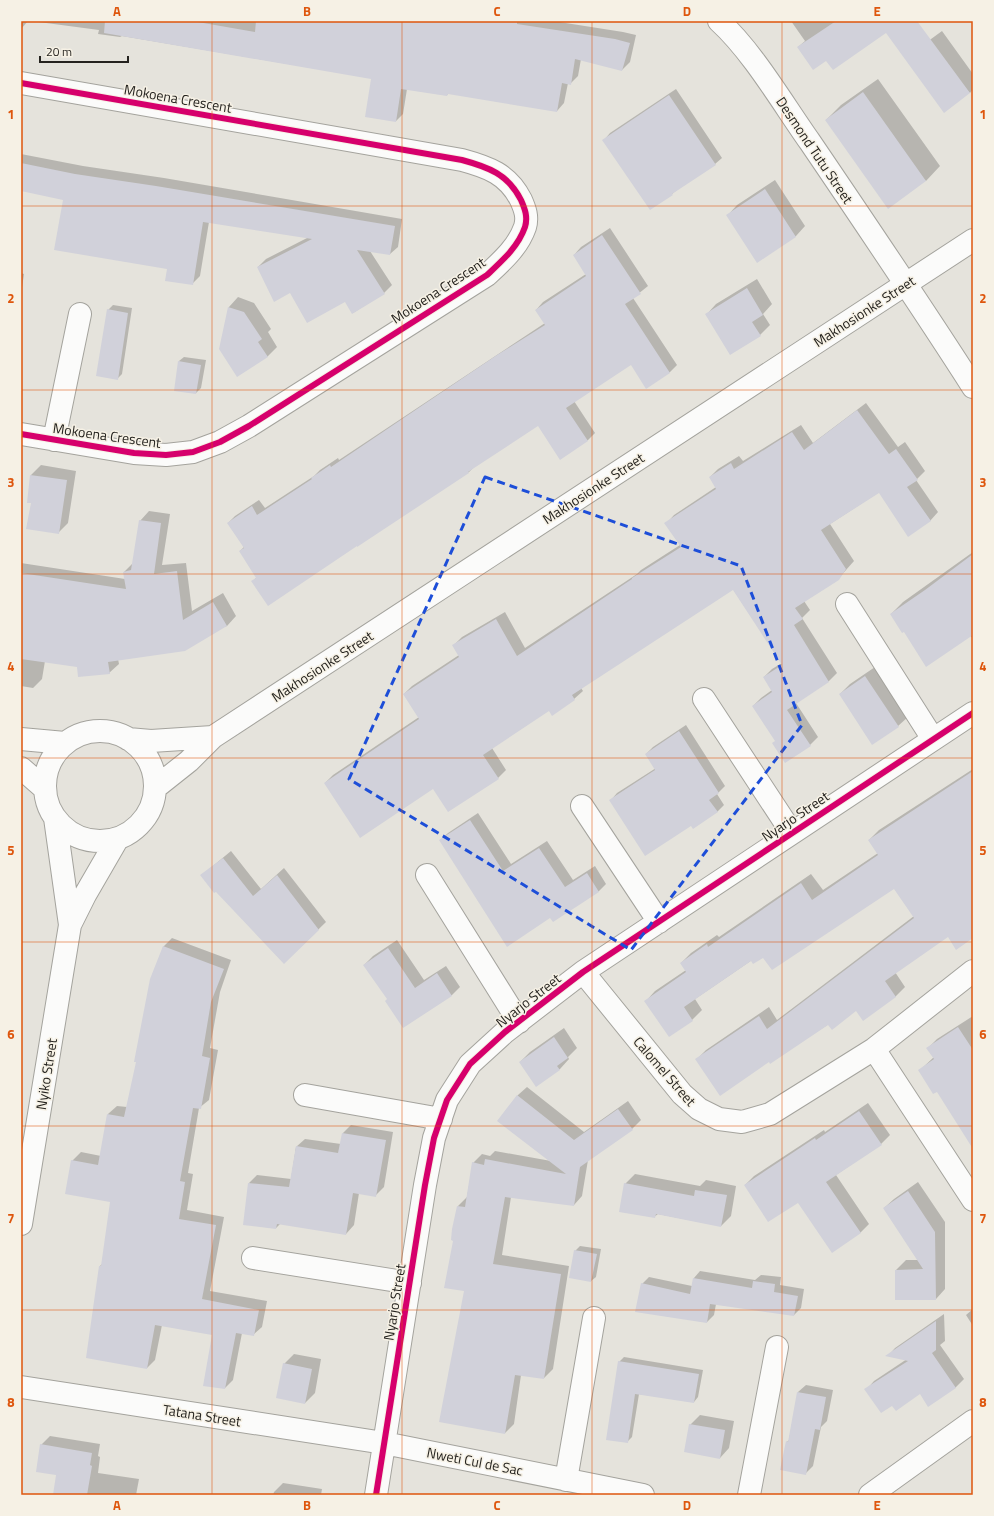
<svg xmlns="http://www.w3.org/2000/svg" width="994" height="1516" font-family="'Titillium Web',sans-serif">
	<rect width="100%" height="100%" fill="#e5e3dc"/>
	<path fill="#0003" d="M21,21H28L21,29Z
		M31,21H553L623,32L636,35L630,62L622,70L581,59L578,76L570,84L568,83L564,103L557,111L449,93L447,95L407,89L403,114L396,121L372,78L122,36L120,37L98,34L99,30Z
		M791,21H901L826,60L798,47L805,41Z
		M942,31L973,74V89L970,93L916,50Z
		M878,79L940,166L926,181L826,120L841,105Z
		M676,89L722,158L715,164L678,189L672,194L604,140L610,133Z
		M21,154L83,166L164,178L402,219L398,247L390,254L370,251L392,285L384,293L353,313L345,300L291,292L258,267L266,259L309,237L209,222L200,276L193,283L64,199L21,190Z
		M775,180L805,226L796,236L758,261L728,215L737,205Z
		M610,228L648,286L633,298L677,365L670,372L646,387L631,363L574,401L595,433L588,440L560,458L538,424L475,466L469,472L358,545L253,581L257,577L240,551L244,547L228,523L235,516L259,500L265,508L314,476L320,470L338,458L339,460L545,323L536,310L543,302L586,274L574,255L581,247Z
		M21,273L24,274L21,294Z
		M757,279L772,304L763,314L770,325L760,335L707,314L716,304Z
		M238,297L254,303L271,329L268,332L277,347L267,357L220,349L229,307Z
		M113,305L132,308L122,374L117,379L108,310Z
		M184,357L206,360L201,388L196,393L179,361Z
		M866,403L898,447L905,442L925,471L916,480L938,512L930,521L879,492L830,524L854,561L838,579L804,601L810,610L802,618L837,673L829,681L796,703L818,737L810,745L776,741L753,706L761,698L772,690L764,677L772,669L782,663L733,589L581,688L583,691L574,699L552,714L549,710L492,748L506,770L498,778L433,788L325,783L333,775L419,717L404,694L412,686L459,655L454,645L462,637L505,612L525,648L637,574L641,570L680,545L666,524L674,515L716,487L710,477L718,469L739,456L743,461L801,425L813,443Z
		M41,465L76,471L68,523L58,533L32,502L31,475Z
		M149,511L170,514L162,565L186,563L192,611L223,593L236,616L227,626L118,659L119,664L109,673L78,666L45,661L42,679L33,688L21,686V563L125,579L124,572L133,563L140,521Z
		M973,552V639L970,635L891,614L903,602Z
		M875,667L908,717L898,726L840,694L850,684Z
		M686,725L725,786L717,794L724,805L717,812L691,824L611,800L617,793L656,768L646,754L653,747Z
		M973,769V937L948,936L895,972L905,987L895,997L856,1010L829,1024L770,1061L697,1059L706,1050L769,1007L777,1020L914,916L894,888L764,956L752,960L695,999L702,1010L692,1020L646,1001L655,991L686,970L681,963L691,953L717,935L719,937L811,874L823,890L878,853L869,840L879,830Z
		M478,813L511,864L547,841L573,880L595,866L606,884L599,891L553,921L551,916L440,840L448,833Z
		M231,851L261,889L284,868L326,922L284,963L202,875Z
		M172,938L231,960L220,992L210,1048L218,1050L209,1100L199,1108L188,1173L193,1174L187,1210L224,1217L210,1291L267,1301L262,1327L253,1335L242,1333L233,1380L225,1388L213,1334L162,1325L155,1360L147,1368L100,1266L102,1264L112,1201L72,1161L81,1152L101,1156L108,1114L117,1106L127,1107L163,947Z
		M397,940L424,980L446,966L460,987L452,995L403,1027L388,999L364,965L373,956Z
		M973,1016V1130L919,1071L934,1057L928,1048L937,1039Z
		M564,1028L577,1048L568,1057L569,1059L560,1069L536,1085L520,1062L530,1052Z
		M527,1087L584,1132L628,1101L641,1120L632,1129L588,1160L582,1196L574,1205L511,1197L502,1255L569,1266L553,1369L544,1378L521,1375L514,1424L505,1433L465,1291L454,1240L458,1206L467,1197L473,1163L482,1154L490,1156L495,1151L551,1161L498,1121L518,1095Z
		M868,1103L890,1135L881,1144L836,1175L869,1224L860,1233L798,1201L745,1185L754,1176L824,1130L825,1132Z
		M351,1125L393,1132L384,1187L376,1195L359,1193L354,1225L346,1234L281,1223L276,1228L249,1183L257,1175L291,1179L296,1147L305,1139L341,1144L343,1133Z
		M635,1174L700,1186L706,1180L736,1186L731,1216L721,1226L658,1214L654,1217L625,1184Z
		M918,1182L945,1222V1289L936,1299L896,1270L906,1260H918L884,1208L894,1199Z
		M580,1246L601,1249L596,1277L591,1281L575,1251Z
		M700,1271L755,1280L761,1275L781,1277L780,1285L804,1289L801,1308L794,1315L716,1304L714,1315L707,1322L642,1284L649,1277L692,1286L694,1278Z
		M973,1309V1326L966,1315Z
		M944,1314L945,1341L940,1345L964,1379L955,1388L920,1393L892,1404L866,1390L874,1381L907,1359L888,1356L895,1348Z
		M294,1354L321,1359L315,1393L305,1403L284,1364Z
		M624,1357L703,1370L698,1397L694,1402L639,1394L632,1437L627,1442L619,1362Z
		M806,1385L833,1390L827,1421L821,1427L813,1466L805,1474L787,1442L789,1440L798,1392Z
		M700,1415L734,1421L729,1448L720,1458L690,1425Z
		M50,1436L100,1444L98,1456L100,1457L98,1473L139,1479L136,1495H57L58,1474L41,1445Z
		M283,1483L322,1489L321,1495H273L274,1492Z"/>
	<path fill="#d1d1da" d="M105,21H192L255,32L256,21H517V24L615,39L630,43L622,71L575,59L571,85L562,83L557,112L448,94L447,96L401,89L396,122L365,117L371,79L104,33Z
		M836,21H917L970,93L944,113L886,33L833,70L826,61L813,70L797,47Z
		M863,92L926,181L888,209L825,120Z
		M669,95L716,165L672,194L673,195L650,210L602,140Z
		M21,163L75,174L156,186L395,226L390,255L357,250L385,294L352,314L345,302L307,323L290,293L274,302L257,267L312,239L203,222L193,285L165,281L167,269L54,250L63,200L21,191Z
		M765,189L796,237L757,263L726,215Z
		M602,235L641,294L625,304L670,373L646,389L631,365L566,408L588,441L560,460L538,426L468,472L469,473L357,547V546L268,606L251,581L256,578L239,551L244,548L227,523L252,506L257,515L312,479L311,478L330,465L331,467L497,355L545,325L535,310L586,276L573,255Z
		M747,288L763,315L752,322L761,336L730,355L705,314Z
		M228,307L244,312L262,339L258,342L268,357L237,377L219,349Z
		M107,309L128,313L118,380L96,376Z
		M178,361L201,365L196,394L174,391Z
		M857,410L889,454L896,449L918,480L907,487L931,521L908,537L879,493L821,530L846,569L839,580L795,608L803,619L794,625L829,682L787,710L811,746L785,763L772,743L775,741L752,706L772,692L763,677L782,665L733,590L572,695L575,700L552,716L549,711L483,755L499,779L448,812L433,789L360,838L324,783L419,719L403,694L459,657L452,645L496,619L517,656L632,579V578L681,547L664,523L716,489L709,477L731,463L734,469L792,432L804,450Z
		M30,475L67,480L59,534L26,529L31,503H27Z
		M139,520L161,523L154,574L177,571L183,620L213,602L227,626L185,651L108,662L110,674L78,677L77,667L21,659V573L126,589L123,572L131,570Z
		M973,554V635L926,667L904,632L902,633L890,614L925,590Z
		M865,676L899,727L872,745L839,694Z
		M679,731L719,793L709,800L718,812L693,829L691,826L645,856L609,800L655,770L645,754Z
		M973,771V938L956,950L948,937L885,981L896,997L863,1021L856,1011L832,1030L828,1025L770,1064L769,1062L720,1096L695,1059L759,1016L767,1029L914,918L894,889L772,970L763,958L753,964L751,961L684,1007L693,1021L669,1037L644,1001L686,972L680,963L707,944L708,947L801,883L812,900L878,855L868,840Z
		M470,820L503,871L539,848L565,887L587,873L599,892L553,922L550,918L507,947L439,840Z
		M223,858L253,896L277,875L319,930L284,964L216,892L214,893L200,875Z
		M163,946L224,969L211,1002L202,1056L210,1058L201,1109L193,1108L180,1181L185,1182L179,1219L216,1225L202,1299L259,1310L254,1336L236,1333L225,1389L203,1386L212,1335L155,1325L147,1369L86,1358L99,1266H101L110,1202L65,1194L71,1160L98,1165L107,1114L124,1117L136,1062H134L150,979Z
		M388,948L415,988L437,973L452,996L403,1028L385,1001L387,999L363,965Z
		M958,1027L973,1050V1149L937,1092L933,1094L918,1070L934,1059L926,1048Z
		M554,1037L568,1058L557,1066L560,1070L536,1087L519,1062Z
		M517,1095L574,1140L618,1109L633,1130L580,1167L574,1206L505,1197L493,1264L561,1274L544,1379L515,1375L505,1434L439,1422L464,1291L444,1288L453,1241L451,1240L452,1229L457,1206L465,1207L472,1162L484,1165L485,1159L566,1174L497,1121Z
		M859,1111L882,1145L826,1182L861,1233L832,1253L798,1203L768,1222L744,1185L815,1138L816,1140Z
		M342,1133L386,1140L376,1197L353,1193L346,1235L277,1224L276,1229L243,1225L248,1183L289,1187L296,1146L338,1153Z
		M624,1183L694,1196L695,1190L727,1195L721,1227L656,1214L655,1218L619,1212Z
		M908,1191L935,1232L936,1300H895V1270L923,1269L883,1208Z
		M574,1250L597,1254L591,1282L569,1278Z
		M693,1278L752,1288L753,1281L775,1284L774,1292L798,1296L794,1316L710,1304L707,1323L635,1312L641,1283L690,1294Z
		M936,1321V1350L932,1353L956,1388L928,1407L920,1394L896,1411L892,1406L881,1413L864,1389L908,1361L885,1356Z
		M618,1361L699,1374L694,1403L635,1394L628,1443L606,1440Z
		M283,1363L312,1369L305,1404L276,1398Z
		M797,1392L826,1397L820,1430L815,1429L806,1475L780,1470L786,1441L788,1442Z
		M689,1424L725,1430L720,1459L684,1452Z
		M40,1444L92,1453L90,1465L92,1466L87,1495H53L56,1475L36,1472Z"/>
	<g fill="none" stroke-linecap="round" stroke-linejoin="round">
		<defs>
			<path id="minor" d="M719,21C753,52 783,104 810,142C865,223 920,304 973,387
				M21,83L462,160C488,167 508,174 521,200C525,209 528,217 525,227C518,247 502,261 487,275L249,426L220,442L193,452L166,455L134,453L21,434
				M54,440L80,314
				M847,604L933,739
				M704,699L792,833
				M45 786a55 55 0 1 1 110 0a55 55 0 1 1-110 0Z
				M21,739L65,743
				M128,739L151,741L213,737
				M21,768L45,789
				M155,788L189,761L213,737L973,240
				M582,806L659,922
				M427,875L519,1022
				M70,925L85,895L118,838
				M583,972L682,1094L699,1109L719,1119L742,1122L770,1114L874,1049L973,971
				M874,1049L973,1200
				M305,1095L441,1119
				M21,1224L70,925L55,818
				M253,1258L410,1283
				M21,1387L384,1443L643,1495
				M566,1480L594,1318
				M376,1495L425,1185L434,1138L447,1100L470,1064L505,1032L583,972L973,713
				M749,1495L777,1347
				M870,1495L973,1421"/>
		</defs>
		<use href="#minor" stroke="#a4a39d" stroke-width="24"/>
		<use href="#minor" stroke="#fbfbfa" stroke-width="22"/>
		<defs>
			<path id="cycleway" d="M21,83L462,160C488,167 508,174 521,200C525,209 528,217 525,227C518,247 502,261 487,275L249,426L220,442L193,452L166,455L134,453L21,434
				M376,1495L425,1185L434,1138L447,1100L470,1064L505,1032L583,972L973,713"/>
		</defs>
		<use href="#cycleway" stroke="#f6f1e5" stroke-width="8"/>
		<use href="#cycleway" stroke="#d6006c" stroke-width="6"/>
	</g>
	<path fill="none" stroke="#1d4ed8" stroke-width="3" stroke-dasharray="8 5" stroke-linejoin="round" d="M485,477L741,566L802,725L631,950L349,779Z"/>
	<path fill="none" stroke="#de560d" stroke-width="1" stroke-opacity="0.55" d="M212,21V1495M402,21V1495M592,21V1495M782,21V1495M21,206H973M21,390H973M21,574H973M21,758H973M21,942H973M21,1126H973M21,1310H973"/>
	<g text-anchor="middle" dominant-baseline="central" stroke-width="3" stroke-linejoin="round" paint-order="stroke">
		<g font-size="14" fill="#25231f" stroke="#f6f1e5">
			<text transform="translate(178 98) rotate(10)">Mokoena Crescent</text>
			<text transform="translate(815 150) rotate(56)">Desmond Tutu Street</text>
			<text transform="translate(438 290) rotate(-33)">Mokoena Crescent</text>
			<text transform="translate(864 311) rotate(-33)">Makhosionke Street</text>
			<text transform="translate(107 435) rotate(8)">Mokoena Crescent</text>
			<text transform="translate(593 488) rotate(-33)">Makhosionke Street</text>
			<text transform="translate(322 666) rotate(-33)">Makhosionke Street</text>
			<text transform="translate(795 816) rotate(-34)">Nyarjo Street</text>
			<text transform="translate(528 1000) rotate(-38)">Nyarjo Street</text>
			<text transform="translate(665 1071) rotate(49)">Calomel Street</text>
			<text transform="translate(46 1074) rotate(-81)">Nyiko Street</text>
			<text transform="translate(394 1302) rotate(-81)">Nyarjo Street</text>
			<text transform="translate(202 1415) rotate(9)">Tatana Street</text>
			<text transform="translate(475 1461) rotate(11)">Nweti Cul de Sac</text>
		</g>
	</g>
	<rect width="994" height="1516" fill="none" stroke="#f6f1e5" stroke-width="44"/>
	<path d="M40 56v6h88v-6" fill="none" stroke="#25231f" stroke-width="2"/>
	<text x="46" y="56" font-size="12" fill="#25231f" stroke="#f6f1e5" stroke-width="3" paint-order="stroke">20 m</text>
	<rect x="22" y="22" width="950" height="1472" fill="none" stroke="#de560d" stroke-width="1.5"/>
	<g font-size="13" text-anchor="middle" font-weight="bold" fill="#de560d">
		<text x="117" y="16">A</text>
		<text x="307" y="16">B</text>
		<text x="497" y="16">C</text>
		<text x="687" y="16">D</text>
		<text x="877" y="16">E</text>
		<text x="11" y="119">1</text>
		<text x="983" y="119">1</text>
		<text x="11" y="303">2</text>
		<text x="983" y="303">2</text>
		<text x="11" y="487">3</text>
		<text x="983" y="487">3</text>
		<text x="11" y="671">4</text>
		<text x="983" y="671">4</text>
		<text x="11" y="855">5</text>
		<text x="983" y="855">5</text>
		<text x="11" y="1039">6</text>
		<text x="983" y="1039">6</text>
		<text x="11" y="1223">7</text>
		<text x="983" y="1223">7</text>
		<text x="11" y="1407">8</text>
		<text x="983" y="1407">8</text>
		<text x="117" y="1510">A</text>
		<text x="307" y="1510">B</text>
		<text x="497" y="1510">C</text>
		<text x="687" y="1510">D</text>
		<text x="877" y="1510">E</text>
	</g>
</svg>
